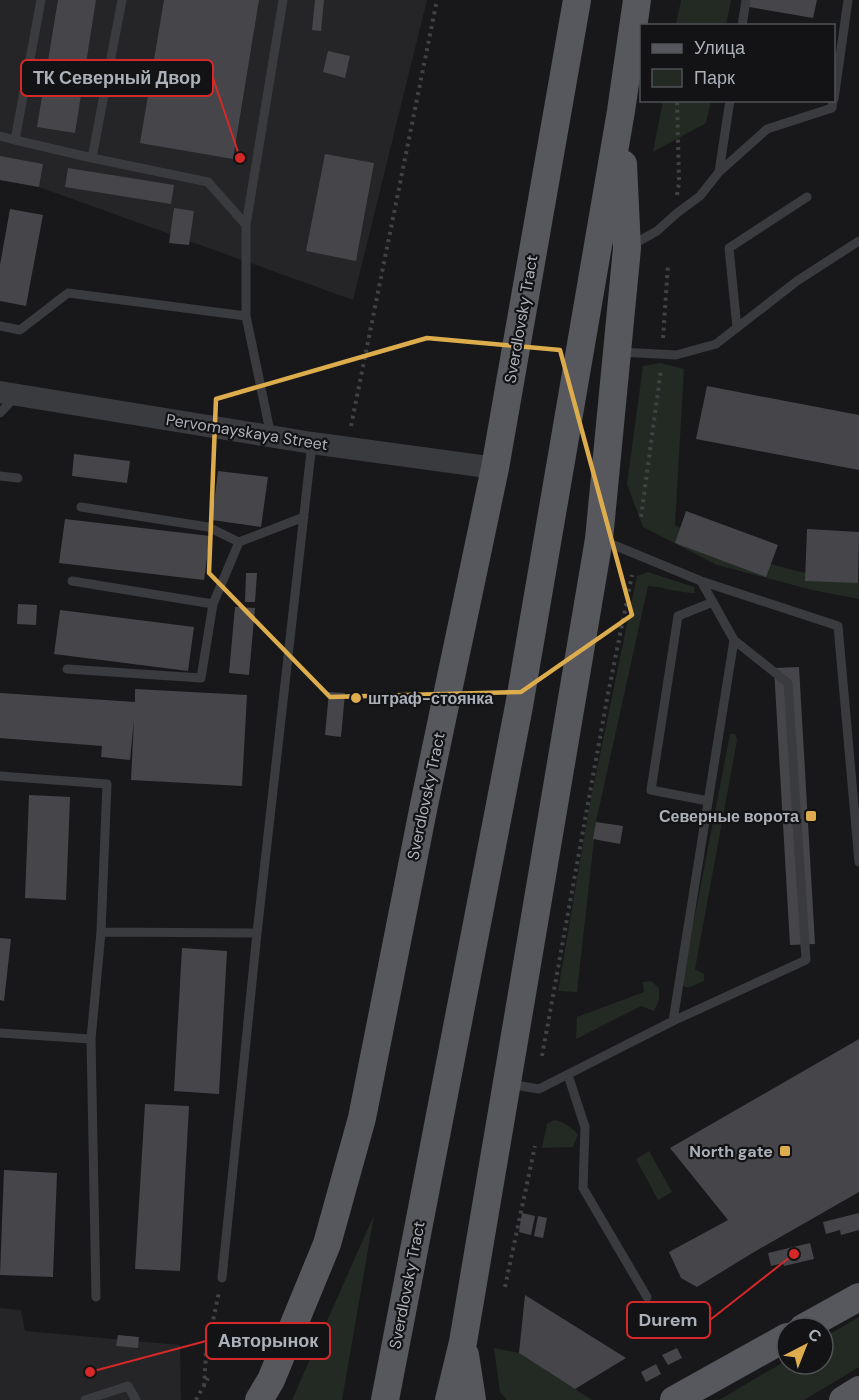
<svg xmlns="http://www.w3.org/2000/svg" width="859" height="1400" font-family="'DM Sans',sans-serif">
	<rect width="100%" height="100%" fill="#18181a"/>
	<path fill="#252527" d="M0,0H427L353,300L39,187L0,180Z
		M0,1308L21,1310L25,1331L180,1345L181,1400H0Z"/>
	<path fill="#232a24" d="M681,0H731L726,25H676Z
		M663,101H711L706,123L653,152Z
		M660,363L684,369L675,525L718,550L801,572L859,582V599L812,590L717,565L643,527L627,484L643,366Z
		M648,572L694,587L695,593C679,593 664,587 648,586L596,822L577,992L558,991L590,803L637,576Z
		M730,734H735L737,740L695,969L704,974V981L690,987H685L682,983Z
		M651,981L659,988V1000L654,1011L641,1006L576,1039L577,1017L644,992L643,982Z
		M554,1120C565,1122 570,1127 578,1134L573,1147L542,1148L547,1124Z
		M649,1151L672,1192L658,1200L636,1159Z
		M374,1215L342,1400H292Z
		M859,1317V1367L804,1400H719L787,1360V1364H823V1338Z
		M494,1348L519,1353L592,1400H507L500,1392Z"/>
	<path fill="#46464a" d="M58,0H96L75,133L37,127Z
		M164,0H259L233,159L140,143Z
		M315,0H324L321,31L312,30Z
		M750,0H817L813,18L749,7Z
		M328,51L350,56L345,78L323,72Z
		M325,154L374,163L356,261L306,251Z
		M0,156L43,164L39,187L0,180Z
		M68,168L174,185L171,204L65,187Z
		M174,208L194,211L189,245L169,243Z
		M10,209L43,215L26,306L0,301V265Z
		M707,386L859,415V470L696,439Z
		M74,454L130,461L127,483L72,476Z
		M218,471L268,477L261,527L212,520Z
		M686,511L778,545L766,577L675,543Z
		M65,519L210,536L204,580L59,563Z
		M807,529L859,532L858,583L805,581Z
		M246,573H257L255,602H245Z
		M18,604L37,605L36,625L17,624Z
		M235,607L255,608L249,675L229,673Z
		M60,610L194,627L188,671L54,654Z
		M799,667L815,944L790,945L774,668Z
		M135,689L247,695L242,786L131,780L134,719L130,760L101,757L102,746L0,738V693L135,702Z
		M329,692L345,693L341,737L325,735Z
		M29,795L70,797L66,900L25,898Z
		M596,822L623,826L620,844L593,839Z
		M0,938L11,939L4,1001L0,1000Z
		M182,948L227,951L219,1094L174,1091Z
		M859,1039V1192L754,1252L697,1287L681,1278L669,1252L728,1220L670,1148Z
		M145,1104L189,1106L180,1271L135,1269Z
		M4,1170L57,1173L53,1277L0,1275Z
		M522,1213L535,1216L531,1235L519,1232Z
		M859,1213V1230L841,1235L840,1230L826,1234L823,1222Z
		M538,1216L547,1218L543,1238L534,1236Z
		M810,1243L814,1259L784,1266L783,1263L771,1266L768,1253Z
		M525,1295L626,1358L575,1389L519,1353Z
		M118,1335L139,1337L138,1348L116,1346Z
		M677,1348L682,1358L668,1365L662,1355Z
		M656,1364L661,1374L646,1382L641,1372Z"/>
	<g fill="none" stroke-linecap="round" stroke-linejoin="round">
		<path stroke="#404246" stroke-width="4" stroke-dasharray="3 4.5" stroke-linecap="butt" d="M677,195L679,182L677,100
			M663,338L668,265
			M351,426L437,0
			M641,517L661,369
			M542,1056L607,699L632,575
			M505,1287L535,1146
			M204,1386L206,1354L219,1292
			M196,1400L208,1378"/>
		<path stroke="#3a3b3f" stroke-width="9" d="M41,0L15,140L92,158
			M122,0L92,158L208,182L246,225
			M742,26L746,0
			M834,99L848,0
			M0,136L15,140
			M719,172L730,100
			M632,245L657,231L677,213L700,196L719,172L767,129L832,108L833,100
			M0,326L20,330L68,293L246,316
			M737,328L729,248L807,197
			M621,352L676,355L716,344L797,281L859,241
			M0,413L15,397
			M271,436L246,316V225L283,0
			M0,476L18,478
			M81,507L208,527L239,542
			M72,581L213,604
			M701,581L838,626L859,862
			M67,669L201,678L213,604L239,542L304,517
			M0,776L107,784L101,932
			M708,801L651,790L678,616L713,602
			M673,1021L734,640
			M0,1033L91,1039L101,932L257,933
			M91,1039L96,1297
			M568,1075L585,1127L583,1188L647,1297
			M509,1084L539,1089L673,1021L806,960L788,683L734,640L701,581L604,541
			M222,1278L257,933L312,443
			M85,1400L128,1386L136,1400"/>
		<path stroke="#3a3b3f" stroke-width="22" d="M0,392L312,443L495,468"/>
		<path stroke="#56585d" stroke-width="28" d="M803,1328L859,1297
			M465,1355L472,1400
			M259,1400L271,1380L327,1244L362,1118L424,805L495,468L577,0
			M385,1400L519,706L621,111L637,0
			M449,1400L463,1342L599,539L627,248L623,164
			M674,1400L787,1337
			M843,1400L859,1390"/>
	</g>
	<path fill="none" stroke="#ddad4d" stroke-width="4.5" stroke-linejoin="round" d="M427,338L560,350L632,615L521,692L330,697L209,573L216,399Z"/>
	<g fill="#ddad4d" stroke="#131315" stroke-width="2">
		<circle cx="356" cy="698" r="6"/>
		<rect x="805" y="810" width="12" height="12" rx="3"/>
		<rect x="779" y="1145" width="12" height="12" rx="3"/>
	</g>
	<g text-anchor="middle" dominant-baseline="central" stroke-width="4.5" stroke-linejoin="round" paint-order="stroke">
		<g font-size="16" fill="#acb0b8" stroke="#131315">
			<text transform="translate(521 319) rotate(-80)">Sverdlovsky Tract</text>
			<text transform="translate(247 432) rotate(9)">Pervomayskaya Street</text>
			<text transform="translate(426 796) rotate(-78)">Sverdlovsky Tract</text>
			<text transform="translate(407 1285) rotate(-79)">Sverdlovsky Tract</text>
		</g>
		<g font-size="16" font-weight="bold" fill="#acb0b8" stroke="#131315" text-anchor="end">
			<text x="368" y="698" text-anchor="start">штраф-стоянка</text>
			<text x="799" y="816">Северные ворота</text>
			<text x="773" y="1151">North gate</text>
		</g>
	</g>
	<path fill="none" stroke="#d62828" stroke-width="2" d="M240 158L213 78M794 1254L710 1320M90 1372L206 1341"/>
	<g fill="#d62828" stroke="#131315" stroke-width="2">
		<circle cx="240" cy="158" r="6"/>
		<circle cx="794" cy="1254" r="6"/>
		<circle cx="90" cy="1372" r="6"/>
	</g>
	<g fill="#131315" stroke="#d62828" stroke-width="2">
		<rect x="21" y="60" width="192" height="36" rx="6"/>
		<rect x="627" y="1302" width="83" height="36" rx="6"/>
		<rect x="206" y="1323" width="124" height="36" rx="6"/>
	</g>
	<g font-size="18" text-anchor="middle" font-weight="bold" fill="#acb0b8">
		<text x="117" y="84">ТК Северный Двор</text>
		<text x="668" y="1326">Durem</text>
		<text x="268" y="1347">Авторынок</text>
	</g>
	<rect x="640" y="24" width="195" height="78" fill="#131315" stroke="#505256" stroke-width="1.5"/>
	<rect x="652" y="44" width="30" height="9" fill="#56585d" stroke="#505256" stroke-width="1.5"/>
	<text x="694" y="54" font-size="18" fill="#acb0b8">Улица</text>
	<rect x="652" y="69" width="30" height="18" fill="#232a24" stroke="#505256" stroke-width="1.5"/>
	<text x="694" y="84" font-size="18" fill="#acb0b8">Парк</text>
	<g transform="translate(805 1346) rotate(42)"><circle r="28" fill="#131315" stroke="#505256" stroke-width="1.5"/>
	<path d="M0-4.5L10 22L0 15L-10 22Z" fill="#ddad4d"/>
	<text y="-9" font-size="16" font-weight="bold" text-anchor="middle" fill="#acb0b8">С</text>
	</g>
</svg>
